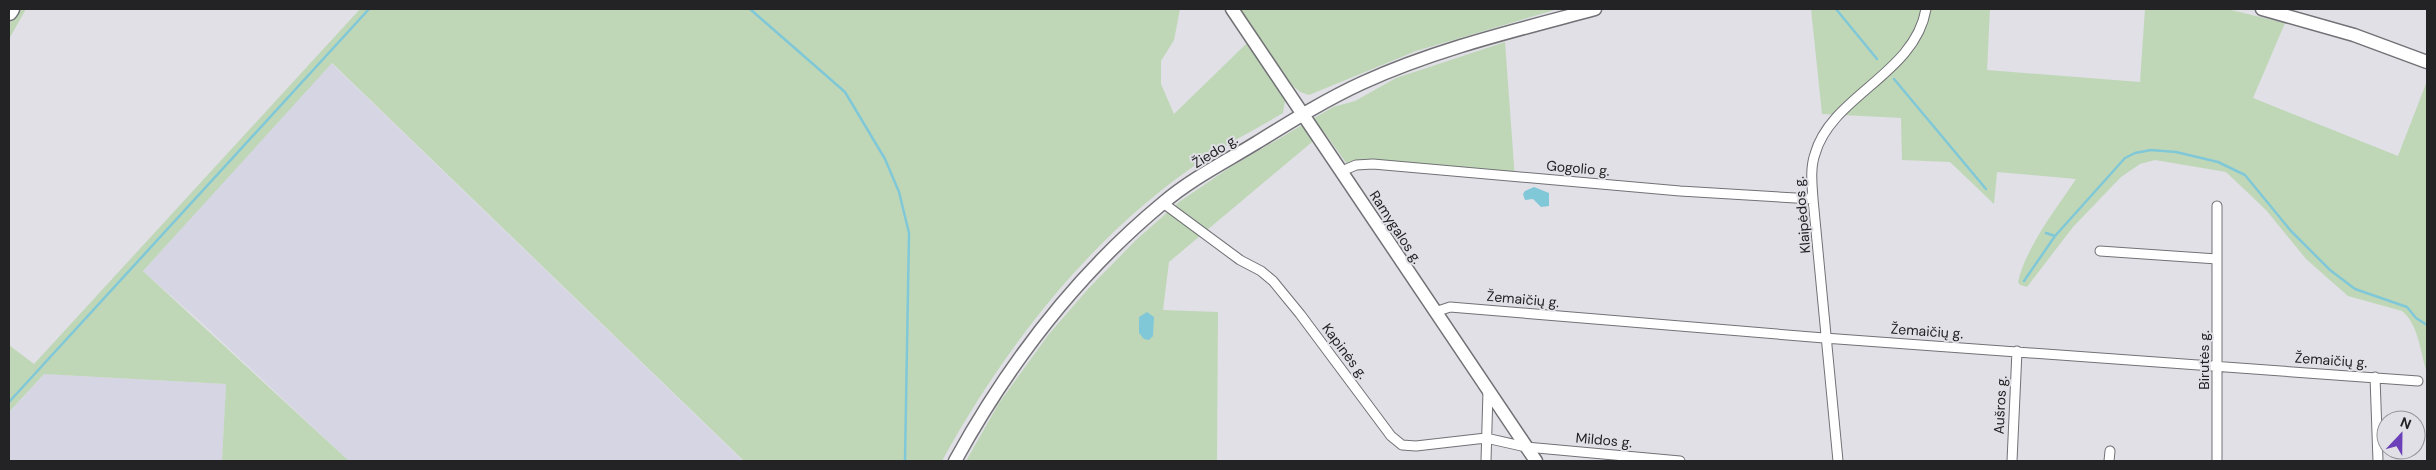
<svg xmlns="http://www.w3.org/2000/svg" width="2436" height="470" font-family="'DM Sans',sans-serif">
	<rect width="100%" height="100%" fill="#e0e0e6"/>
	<path fill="#d6d5e3" d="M331,63L743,461H349L201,322L143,271Z
		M44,374L226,384L222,461H9V412Z"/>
	<path fill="#bfd7b7" d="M18,9H26L9,39V24Z
		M360,9H1180L1174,40L1161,61V84L1174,114L1247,43L1281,91L1285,100L1283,113C1258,128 1232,141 1207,157C1094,232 1007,343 942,461H744L332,63L143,271L349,461H222L226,384L44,374L9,412V345L34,364Z
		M1238,9H1558L1416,51L1309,95L1300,92L1293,86Z
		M1811,9H1990L1987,70L2140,82L2145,9H2227L2285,23L2253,98L2398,156L2427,81V373C2420,352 2419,325 2402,311L2348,296L2306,259L2266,210L2226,172L2155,160L2140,164L2121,177L2073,227L2027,287L2020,285L2018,282C2026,247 2056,209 2076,179L1997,172L1994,204L1950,162L1902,160L1901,118L1822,114Z
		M1505,42L1515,179L1372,167L1352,171L1324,132L1169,262L1163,310L1218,312L1217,461H966L999,403L1049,334L1088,289L1136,240L1179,202L1229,168L1333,107L1355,101L1396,78Z"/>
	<path fill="#80c8d8" d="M1534,187L1549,193V206L1541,207L1533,199L1525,200L1523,194L1525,191Z
		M1147,312L1154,317L1153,336L1149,340L1144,339L1139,333V317Z"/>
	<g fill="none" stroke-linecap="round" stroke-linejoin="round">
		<path stroke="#80c8d8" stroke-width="2.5" d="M750,9L845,92L885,159L899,192L909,233L905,461
			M1836,9L1877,59
			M1894,79L1986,189
			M2046,233L2055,236
			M2024,281L2055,236L2125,158L2135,153L2151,150L2176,152L2218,162L2245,175L2291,231L2330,270L2355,289L2407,307L2416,318L2427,325
			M9,402L369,9"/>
		<defs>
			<path id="street" d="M1342,171L1356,165L1373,164L1680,191L1813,199
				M1163,203L1240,260L1261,271L1273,281L1300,314L1391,436L1402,445L1416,446L1486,438L1526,447L1680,461
				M2217,206V461
				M2100,251L2217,259
				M1435,312L1450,307L1824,338L2418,381
				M2375,377L2378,461
				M1486,461L1488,391
				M1838,461L1813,199C1812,184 1810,168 1815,154C1831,96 1915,74 1926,9
				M2012,461L2017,351
				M2109,461L2110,451"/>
			<path id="secondary" d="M1232,9L1536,461
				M2262,9L2354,35L2427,62
				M955,461C1009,363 1077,274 1163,203C1191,179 1225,162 1256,143C1290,122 1325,100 1362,83C1436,49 1517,30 1595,9"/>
			<path id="highway" d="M9,12L11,9"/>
		</defs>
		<use href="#street" stroke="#717176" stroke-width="11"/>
		<use href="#secondary" stroke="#717176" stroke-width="15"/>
		<use href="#highway" stroke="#717176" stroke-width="19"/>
		<use href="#street" stroke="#fff" stroke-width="9"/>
		<use href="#secondary" stroke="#fff" stroke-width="12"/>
		<use href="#highway" stroke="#fff" stroke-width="16"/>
	</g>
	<g text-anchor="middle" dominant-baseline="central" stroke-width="4" stroke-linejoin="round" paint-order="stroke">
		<g font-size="14" fill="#232325" stroke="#e0e0e6">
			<text transform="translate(1215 151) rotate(-32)">Žiedo g.</text>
			<text transform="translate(1578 168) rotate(5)">Gogolio g.</text>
			<text transform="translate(1802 215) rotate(-95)">Klaipėdos g.</text>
			<text transform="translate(1396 227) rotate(57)">Ramygalos g.</text>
			<text transform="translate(1523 299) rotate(5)">Žemaičių g.</text>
			<text transform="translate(1927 331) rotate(4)">Žemaičių g.</text>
			<text transform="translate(1345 351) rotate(53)">Kapinės g.</text>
			<text transform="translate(2204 360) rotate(-90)">Birutės g.</text>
			<text transform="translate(2331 360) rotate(4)">Žemaičių g.</text>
			<text transform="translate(2000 405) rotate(-87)">Aušros g.</text>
			<text transform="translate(1604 440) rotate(5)">Mildos g.</text>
		</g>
	</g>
	<rect width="2436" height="470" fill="none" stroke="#232325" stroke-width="20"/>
	<g transform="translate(2401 435) rotate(22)"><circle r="24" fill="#e0e0e6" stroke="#949499"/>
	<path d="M0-4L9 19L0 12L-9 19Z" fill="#6b40b8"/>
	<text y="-8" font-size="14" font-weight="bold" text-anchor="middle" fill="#232325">N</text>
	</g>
</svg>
